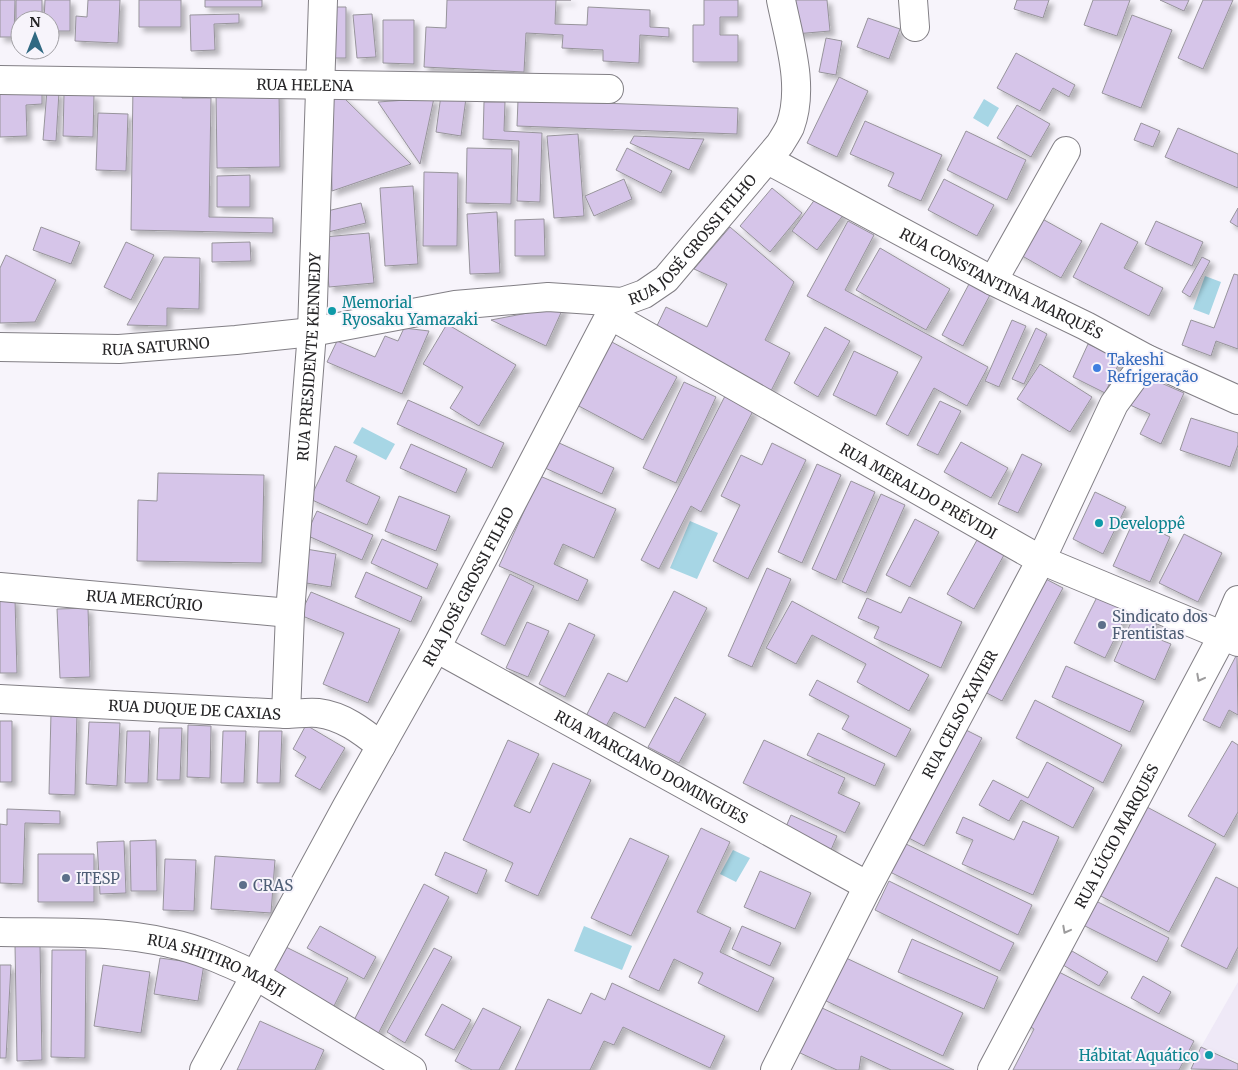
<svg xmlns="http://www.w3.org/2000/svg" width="1238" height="1070" font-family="Merriweather,serif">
	<defs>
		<filter id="shadow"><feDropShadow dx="4.5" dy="4.5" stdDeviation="2.5" flood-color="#0004"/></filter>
	</defs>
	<rect width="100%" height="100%" fill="#f7f4fb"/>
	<path fill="#efe9f7" d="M1238,982V1061L1201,1047Z"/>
	<path fill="#a7d6e5" d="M984,99L999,108L988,127L973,118Z
		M1205,276L1221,282L1209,315L1193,309Z
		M362,427L395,444L386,460L353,443Z
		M690,521L718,533L697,579L670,568Z
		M733,850L750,858L736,882L720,874Z
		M584,926L632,946L622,970L574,951Z"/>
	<path fill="#d6c5e9" stroke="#97949b" filter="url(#shadow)" d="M0,0H15L14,37H0Z
		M16,0H42V20H20V33H16Z
		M45,0H70V31H50V20H44Z
		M88,0H120L118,43L75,41L76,16L87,17Z
		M139,0H181V27H139Z
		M205,0H262V7H205Z
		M447,0H571H556L555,24L587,25L588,7L650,10V27L669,28V37L640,35L639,63L603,61V50L562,48L563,35L526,33L524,72L424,67L426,27L446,28Z
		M704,0H738V17H720V35H738V62H693V25H704Z
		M792,0H827L830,31L795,34Z
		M1017,0H1049L1043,18L1014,9Z
		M1093,0H1130L1117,36L1084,25Z
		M1160,0H1189L1184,11Z
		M1203,0H1233L1203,69L1178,58Z
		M332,7H346V58H332Z
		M239,14V23L214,24L215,50L191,51L190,15Z
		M372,14L376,57L357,58L353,15Z
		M1132,15L1172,30L1141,108L1102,93Z
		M868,18L900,29L889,59L857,47Z
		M383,20H414V64L383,63Z
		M826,38L842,41L836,75L819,72Z
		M1016,53L1075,85L1069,97L1053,88L1040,111L997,88Z
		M839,77L868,91L837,157L807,143Z
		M133,85H183L182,98H211L209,217L273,218V233L131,230Z
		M42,88V104L26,105L27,136L0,137V89Z
		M47,90L59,92L56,141L43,140Z
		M279,91L280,167L217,168L216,92Z
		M64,94L94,95L93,137L63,136Z
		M330,95H341L411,164L332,191Z
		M441,95L466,98L461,136L436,132Z
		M434,98L420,164L378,102Z
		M518,100L738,108L737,134L517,126Z
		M484,102H505L504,131L542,133L540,202L517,201L519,141L483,139Z
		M1017,105L1050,124L1031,157L997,138Z
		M98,113L128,114L126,171L96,170Z
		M865,121L942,155L921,201L888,186L894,173L850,154Z
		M1141,123L1160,131L1153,147L1134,140Z
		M1178,128L1238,154V188L1165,157Z
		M966,131L1026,160L1007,200L947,170Z
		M578,134L584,216L554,218L547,136Z
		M634,136L704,139L689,170L630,143Z
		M467,148L512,149L511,204L466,203Z
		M627,148L672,171L661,193L616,170Z
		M424,172L458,173L457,246H423Z
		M250,175V207H217V176Z
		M624,179L632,199L594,216L585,196Z
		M944,179L994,205L977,236L928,210Z
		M413,186L418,264L385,266L380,188Z
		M772,188L802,213L770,252L740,226Z
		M818,195L844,214L817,250L792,231Z
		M361,203L366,223L328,232L323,212Z
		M1238,208V227L1230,222Z
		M497,212L500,273L470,274L467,214Z
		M1037,216L1082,241L1061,278L1017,253Z
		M544,219L545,256H515V220Z
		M848,221L874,235L845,290L988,367L967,406L934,388L908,436L886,424L922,357L807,296Z
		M1156,221L1203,242L1192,266L1145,244Z
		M1101,223L1138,242L1124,268L1163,288L1149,316L1073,277Z
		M41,227L80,242L71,264L33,250Z
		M730,227L794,282L765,340L790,353L771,391L653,334L666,307L707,327L727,284L694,269Z
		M369,233L374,283L329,287L324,237Z
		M126,242L154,255L131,300L104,287Z
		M250,242L251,261L212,262V243Z
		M880,248L950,289L926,330L856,290Z
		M6,255L56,280L35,322L0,323V268Z
		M164,257L200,258L199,309L167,308V326L127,325Z
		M1202,257L1210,261L1190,297L1182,292Z
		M1234,274L1238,275V349L1216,341L1211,356L1182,345L1191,320L1214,328Z
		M969,284L990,295L963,346L942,335Z
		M564,306L546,346L491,320Z
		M1012,320L1026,326L999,387L985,381Z
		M447,324L516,365L479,426L450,408L463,387L423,364Z
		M825,327L850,341L818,397L794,383Z
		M404,328L429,331L402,394L327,362L337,341L375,357L385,336L398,341Z
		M1036,328L1047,334L1024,384L1012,379Z
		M610,341L677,377L643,440L575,404Z
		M1088,344L1121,359L1105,393L1073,377Z
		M854,351L898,372L876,416L833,395Z
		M1040,364L1092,397L1070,432L1017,399Z
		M1143,375L1184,393L1161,444L1140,434L1150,414L1130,405Z
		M684,382L716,397L676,483L643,468Z
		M725,396L753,411L701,512L691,506L659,569L641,560Z
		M408,400L504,443L492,468L397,424Z
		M940,401L961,411L938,455L917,445Z
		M1191,418L1238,433V445L1230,467L1180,450Z
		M557,442L614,468L602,494L545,468Z
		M961,442L1008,468L991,498L944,472Z
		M772,443L806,460L748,579L713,561L740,505L721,496L741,455L762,465Z
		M411,444L467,469L456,493L400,468Z
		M335,446L357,456L346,481L380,497L367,525L310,499Z
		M1022,454L1042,464L1018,513L998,504Z
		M817,464L841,475L802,563L778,552Z
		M158,473L264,475L262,563L137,561L138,500L157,501Z
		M540,476L616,509L594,558L563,544L554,564L588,580L578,601L499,566Z
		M851,481L875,492L836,580L812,569Z
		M1095,492L1126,507L1103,554L1073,539Z
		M881,494L905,505L866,593L842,582Z
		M399,496L450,516L436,551L385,531Z
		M317,511L373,535L362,560L306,535Z
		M915,519L939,532L910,587L886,575Z
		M1134,520L1170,537L1150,582L1113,566Z
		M1184,534L1222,553L1198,602L1159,583Z
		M382,539L438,564L427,589L371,563Z
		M977,540L1004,555L974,609L947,594Z
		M306,549L336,554L331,587L300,582Z
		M767,568L791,579L752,667L728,656Z
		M366,572L422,597L411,622L355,597Z
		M510,574L534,586L505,646L481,634Z
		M1044,578L1063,588L1002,701L983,691Z
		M674,591L707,608L645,728L614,712L605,728L585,718L608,673L627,682Z
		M311,592L400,629L368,703L323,684L344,633L300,615Z
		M1099,593L1130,608L1105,658L1074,643Z
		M909,597L962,622L941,668L874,638L879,627L858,618L867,598L901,613Z
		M0,599H15L17,673H0Z
		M792,601L929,675L909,711L857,682L866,664L812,635L796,664L766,648Z
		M88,608L90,677L60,678L57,609Z
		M1136,611L1158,621L1151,636L1171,644L1155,680L1114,661Z
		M527,622L549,631L528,677L506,668Z
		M569,623L595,635L565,697L539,684Z
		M1237,654L1238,715L1229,710L1220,728L1203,720Z
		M1066,666L1144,701L1130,732L1052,697Z
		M817,680L911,729L896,757L842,729L849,716L809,695Z
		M675,697L706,714L679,763L648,747Z
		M1035,700L1122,745L1103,783L1016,738Z
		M51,713H77L75,795L49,794Z
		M0,721H12V782H0Z
		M89,722L120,723L117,786L86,784Z
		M188,725L211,726L210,778L187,777Z
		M306,725L345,748L320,790L295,776L306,757L293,749Z
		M159,728H182L180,780H157Z
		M962,728L982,738L924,846L903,835Z
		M127,731H150L148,783H125Z
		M223,731H246L244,783H221Z
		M259,731H282L280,783H257Z
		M818,733L885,764L875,786L807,755Z
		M508,740L539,754L514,806L530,813L553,763L591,780L538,896L505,881L513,863L463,840Z
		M764,740L845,778L838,793L860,803L845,833L743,783Z
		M1232,741L1238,745V812L1224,837L1188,816Z
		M1047,762L1094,788L1073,828L1021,800L1009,821L979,805L993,780L1028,798Z
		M1147,807L1216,844L1169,932L1099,895Z
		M7,809L60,811V824L25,823L23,884L0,883V824L7,825Z
		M791,815L837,836L831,850L785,829Z
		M963,817L1014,840L1023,821L1059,837L1033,895L962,864L973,840L956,833Z
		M701,828L730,842L697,912L731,928L720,952L774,978L758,1012L698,983L703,973L674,959L659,991L629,977Z
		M630,838L669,856L631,936L591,918Z
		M156,840L157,891H131L130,841Z
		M124,841L126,893L100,894L97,842Z
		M904,843L1032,905L1018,935L890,872Z
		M445,852L487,870L477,894L435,875Z
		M38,854H94V902H38Z
		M215,856L275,860L271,913L211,909Z
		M165,859L196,860L194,911L163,910Z
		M760,871L811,893L795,929L744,907Z
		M1216,877L1238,888V947L1227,969L1181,946Z
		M889,881L1014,943L1000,971L875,910Z
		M424,884L449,897L377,1036L352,1024Z
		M1096,901L1169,938L1157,962L1083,925Z
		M320,926L376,957L364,979L307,948Z
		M742,926L781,943L770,966L732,949Z
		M912,939L998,977L984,1009L898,972Z
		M40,944L42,1060L17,1061L15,945Z
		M286,947L348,978L333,1008L271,976Z
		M434,948L452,957L405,1043L387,1032Z
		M52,950H86L85,1058L51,1057Z
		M1072,951L1108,972L1099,986L1063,965Z
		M844,957L963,1013L943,1056L824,1000Z
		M160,958L204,964L198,1001L154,994Z
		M0,965H11L6,1058H0Z
		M103,965L150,972L141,1033L94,1026Z
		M1055,970L1194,1041L1179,1070H1013L1034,1029L1026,1024Z
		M1143,976L1171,992L1159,1014L1131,998Z
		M612,983L725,1036L710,1068L623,1027L614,1045L604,1041L590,1070H515L548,999L581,1014L591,993L605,1000Z
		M442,1004L471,1020L454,1050L425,1035Z
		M820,1007L954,1070H891L861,1056L859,1070H837L798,1052Z
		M483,1008L521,1027L499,1070H472L455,1061Z
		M260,1021L324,1050L315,1070H237Z
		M1201,1047L1238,1064V1070L1191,1069Z"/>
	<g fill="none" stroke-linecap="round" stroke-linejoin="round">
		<defs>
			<g id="street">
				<path d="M913,0L915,27"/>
				<path id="s1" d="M0,80L609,89"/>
				<path id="s2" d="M768,160L993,281L1086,326L1147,359L1238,400"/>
				<path d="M993,281L1066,151"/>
				<path id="s3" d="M610,315L1041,560L1238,642"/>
				<path id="s4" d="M0,347L119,349L236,340L312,332L455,305L548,297L622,302"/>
				<path id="s5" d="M0,587L290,613"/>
				<path id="s6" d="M436,648L868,886"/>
				<path id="s7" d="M0,699L286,714C296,714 307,712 318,713C343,716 362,731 381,746"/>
				<path id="s8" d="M286,714L290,613L312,332L323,0"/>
				<path id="s9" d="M0,932C56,933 114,930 169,943C199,949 227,962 255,975L412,1070"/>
				<path id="s10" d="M204,1070L346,808L436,648L610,315L622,302L644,294L666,279L780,144C783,139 787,133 790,127C805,87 789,40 781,0"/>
				<path id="s11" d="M775,1070L868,886L1041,560L1114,404L1147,359"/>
				<path id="s12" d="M992,1070L1223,635L1238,600"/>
			</g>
		</defs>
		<use href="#street" stroke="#827f85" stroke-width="30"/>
		<use href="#street" stroke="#fff" stroke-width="28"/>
	</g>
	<defs><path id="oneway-chevron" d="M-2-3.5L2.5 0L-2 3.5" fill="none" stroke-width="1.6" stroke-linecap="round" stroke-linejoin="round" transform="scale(1.25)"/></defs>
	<g stroke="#9d9c9d">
		<use href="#oneway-chevron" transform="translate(1200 678) rotate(118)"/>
		<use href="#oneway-chevron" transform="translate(1066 930) rotate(118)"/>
	</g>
	<g fill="#0f9aa8" stroke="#f7f4fb" stroke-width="2">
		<circle cx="332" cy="311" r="5"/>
		<circle cx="1099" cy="523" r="5"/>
		<circle cx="1209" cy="1055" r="5"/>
	</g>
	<circle fill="#3f7fe0" stroke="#f7f4fb" stroke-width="2" cx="1097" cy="368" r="5"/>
	<g fill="#5c6f8a" stroke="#f7f4fb" stroke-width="2">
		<circle cx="1102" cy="625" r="5"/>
		<circle cx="66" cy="878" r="5"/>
		<circle cx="243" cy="885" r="5"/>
	</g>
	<g text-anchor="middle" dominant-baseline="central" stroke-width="4" stroke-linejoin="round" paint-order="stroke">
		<g font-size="15" fill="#252426" stroke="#f7f4fb">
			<text stroke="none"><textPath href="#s1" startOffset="305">RUA HELENA</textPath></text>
			<text stroke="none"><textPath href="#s10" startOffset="971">RUA JOSÉ GROSSI FILHO</textPath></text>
			<text stroke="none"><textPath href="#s2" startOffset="264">RUA CONSTANTINA MARQUÊS</textPath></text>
			<text stroke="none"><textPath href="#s4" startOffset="156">RUA SATURNO</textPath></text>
			<text stroke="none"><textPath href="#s8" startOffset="358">RUA PRESIDENTE KENNEDY</textPath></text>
			<text stroke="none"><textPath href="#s3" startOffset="355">RUA MERALDO PRÉVIDI</textPath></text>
			<text stroke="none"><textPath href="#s10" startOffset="551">RUA JOSÉ GROSSI FILHO</textPath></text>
			<text stroke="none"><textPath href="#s5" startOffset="145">RUA MERCÚRIO</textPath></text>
			<text stroke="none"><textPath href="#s7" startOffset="195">RUA DUQUE DE CAXIAS</textPath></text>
			<text stroke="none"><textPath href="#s11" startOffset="401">RUA CELSO XAVIER</textPath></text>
			<text stroke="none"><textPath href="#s6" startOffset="246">RUA MARCIANO DOMINGUES</textPath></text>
			<text stroke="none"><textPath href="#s12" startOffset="265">RUA LÚCIO MARQUES</textPath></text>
			<text stroke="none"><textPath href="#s9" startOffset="222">RUA SHITIRO MAEJI</textPath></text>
		</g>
		<g font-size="15" fill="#0d838f" stroke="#f7f4fb" text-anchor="start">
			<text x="342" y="302">Memorial<tspan x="342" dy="17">Ryosaku Yamazaki</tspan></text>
			<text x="1109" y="523">Developpê</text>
			<text x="1199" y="1055" text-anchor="end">Hábitat Aquático</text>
		</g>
		<g font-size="15" fill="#366cbe" stroke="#f7f4fb" text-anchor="start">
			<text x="1107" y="359">Takeshi<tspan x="1107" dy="17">Refrigeração</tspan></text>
		</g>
		<g font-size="15" fill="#4e5e75" stroke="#f7f4fb" text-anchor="start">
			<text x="1112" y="616">Sindicato dos<tspan x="1112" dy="17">Frentistas</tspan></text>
			<text x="76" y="878">ITESP</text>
			<text x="253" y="885">CRAS</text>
		</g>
	</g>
	<g transform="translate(35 35)"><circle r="24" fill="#f7f4fb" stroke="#a3a1a6"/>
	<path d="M0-4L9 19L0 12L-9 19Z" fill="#306982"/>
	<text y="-8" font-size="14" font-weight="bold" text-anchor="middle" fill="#252426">N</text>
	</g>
</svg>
